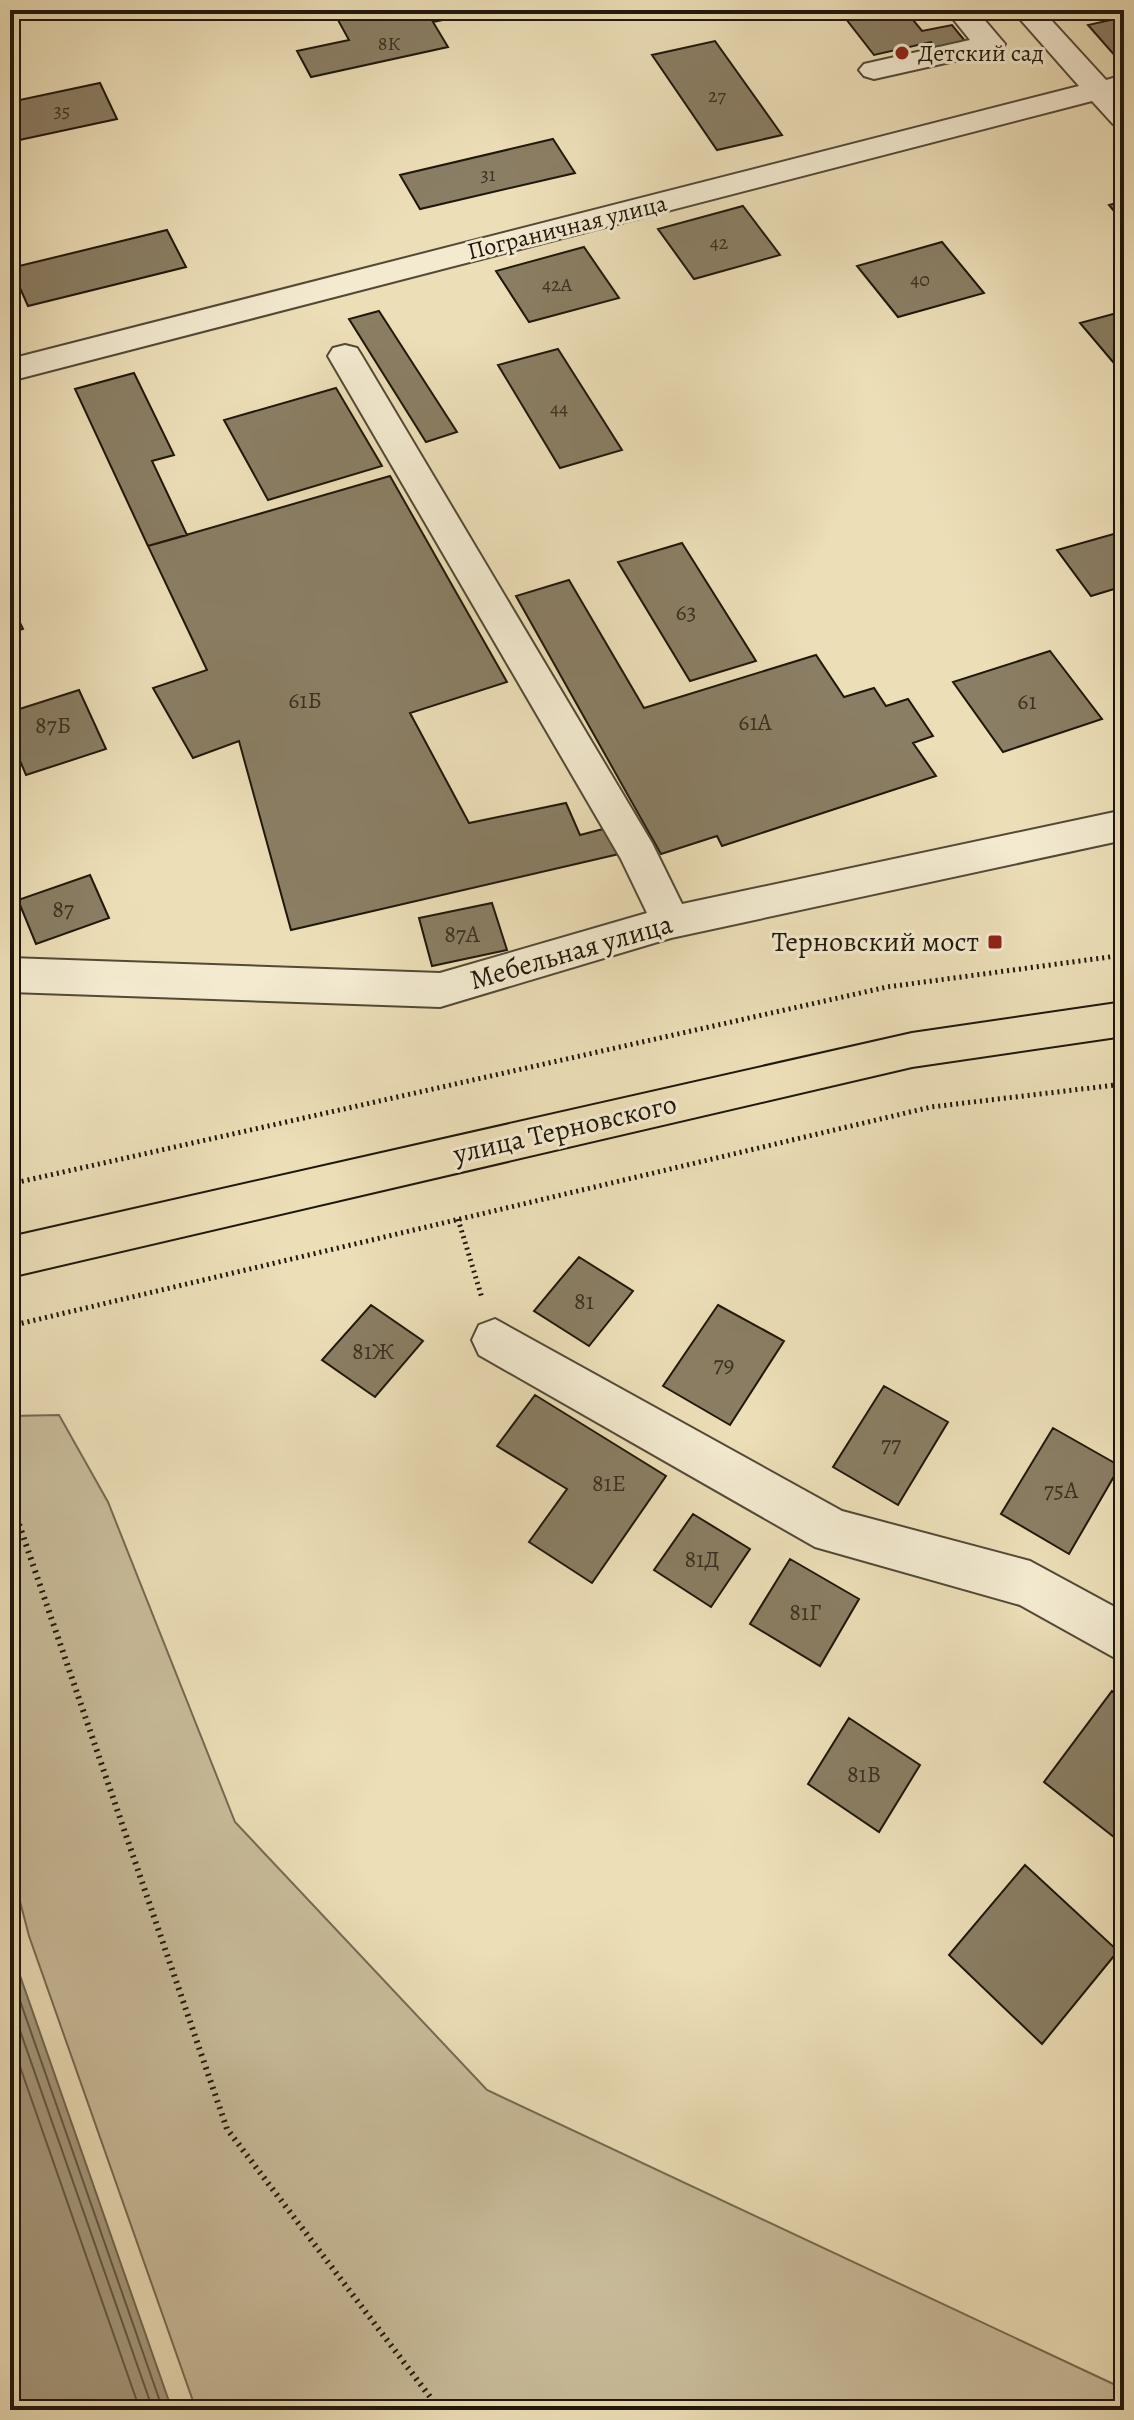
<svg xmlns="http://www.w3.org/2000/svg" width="1134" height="2420" font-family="Alegreya,serif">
	<rect width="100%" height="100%" fill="#ecdeb7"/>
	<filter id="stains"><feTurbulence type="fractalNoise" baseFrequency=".0025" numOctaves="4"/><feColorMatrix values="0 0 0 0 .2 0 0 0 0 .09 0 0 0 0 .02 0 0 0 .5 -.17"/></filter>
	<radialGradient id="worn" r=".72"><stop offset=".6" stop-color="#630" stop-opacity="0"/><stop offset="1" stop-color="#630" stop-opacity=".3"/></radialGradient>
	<path fill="#c9bc9a" stroke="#746a52" stroke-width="2" d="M59,1415L108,1502L235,1822L487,2090L1124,2389V2410H201L193,2401L29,1936L10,1863V1416Z"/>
	<path fill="#a69a7d" stroke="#70664f" stroke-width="2" d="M10,1947L172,2410H10Z"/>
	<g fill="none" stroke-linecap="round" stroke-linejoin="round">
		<path stroke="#625844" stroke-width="2" d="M10,1972L163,2410
			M10,2002L153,2410
			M10,2038L140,2410"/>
	</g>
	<path fill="#8a7e64" stroke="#1f170b" stroke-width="2" d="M385,10H441L447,19L433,22L448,47L311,77L297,51L349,40L338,20Z
		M839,10H905L922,31L952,25L965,41L936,48L931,42L874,55Z
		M1124,17V55L1116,57L1088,25Z
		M715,41L782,135L717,150L652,55Z
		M100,83L117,119L10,142V102Z
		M553,139L575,173L420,209L400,175Z
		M1124,201V223L1109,205Z
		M743,206L780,255L694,279L658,229Z
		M167,230L186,267L28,306L11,268Z
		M942,242L984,293L898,317L857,266Z
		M584,247L619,298L529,322L496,271Z
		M379,311L457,432L426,442L349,319Z
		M1124,311V375L1080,323Z
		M558,349L622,450L560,468L498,365Z
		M134,373L174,455L152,461L187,535L148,546L75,389Z
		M336,388L382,466L268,500L224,420Z
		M390,476L507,682L410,713L469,823L566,803L580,835L607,828L619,854L291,930L239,741L193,758L153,688L207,670L148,546Z
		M1124,531V586L1091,596L1057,550Z
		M682,543L756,661L690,681L618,562Z
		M569,580L644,708L816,655L844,697L874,688L886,706L908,699L933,736L913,743L936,776L722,846L717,836L661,854L516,596Z
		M10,602L23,629L10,633Z
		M1050,651L1102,719L1003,752L953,682Z
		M79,690L106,749L26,775L10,737V712Z
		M90,875L109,918L36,944L18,900Z
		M492,903L507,950L432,966L419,918Z
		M579,1257L633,1291L589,1346L534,1311Z
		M371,1305L423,1341L375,1397L322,1360Z
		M718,1305L784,1341L730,1425L663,1386Z
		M884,1386L948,1422L898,1505L833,1467Z
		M535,1395L666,1476L592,1583L529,1542L567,1489L497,1446Z
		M1053,1428L1120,1466L1069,1554L1001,1514Z
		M693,1514L750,1549L711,1607L654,1570Z
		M790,1559L859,1599L820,1666L750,1624Z
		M1112,1691L1124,1700V1845L1044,1782Z
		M849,1718L920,1765L879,1832L808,1784Z
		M1025,1865L1118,1951L1042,2044L949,1955Z"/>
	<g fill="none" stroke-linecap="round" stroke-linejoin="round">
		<defs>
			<path id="minor" d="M946,10H976L1005,44L1000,50L990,53L874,79L864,76L859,70L864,64L970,40Z
				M1012,10H1042L1106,80L1124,75V93L1119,94L1124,100V127L1113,124L1092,101L10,381V359L1079,86Z
				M345,345L357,348L362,356L652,843L682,904L1124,810V840L671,938L440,1007L10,992V958L440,973L647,913L621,859L328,356L333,348Z
				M495,1319L842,1511L1030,1561L1124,1612V1663L1020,1605L815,1547L479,1355L472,1340L479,1325Z"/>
			<path id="major" d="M1124,1002V1036L912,1067L10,1277V1237L912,1033Z"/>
		</defs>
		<use href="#minor" stroke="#524936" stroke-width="4"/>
		<use href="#major" stroke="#1f170b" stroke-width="4"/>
		<path stroke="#1f170b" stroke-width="5" stroke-dasharray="2 4" stroke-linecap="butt" d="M10,1184L887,987L1124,955
			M458,1219L482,1298
			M10,1326L931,1107L1124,1084"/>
		<path stroke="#1f170b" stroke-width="6" stroke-dasharray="2 5" stroke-linecap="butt" d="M10,1498L227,2129L440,2410"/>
		<use href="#minor" fill="#f3ead0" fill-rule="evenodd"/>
		<use href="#major" fill="#ecdeb7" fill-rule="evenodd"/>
	</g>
	<g fill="#8f2418" stroke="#f3ead0" stroke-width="3">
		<circle cx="902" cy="53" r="8"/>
		<rect x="987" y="934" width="16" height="16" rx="4"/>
	</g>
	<g text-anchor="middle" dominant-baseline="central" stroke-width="6" stroke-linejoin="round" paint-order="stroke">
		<g font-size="20" fill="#3a3121">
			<text x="389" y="43">8К</text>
			<text x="717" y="95">27</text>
			<text x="62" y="110">35</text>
			<text x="488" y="174">31</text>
			<text x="719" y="242">42</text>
			<text x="920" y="279">40</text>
			<text x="557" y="284">42А</text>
			<text x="559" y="408">44</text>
		</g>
		<g font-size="24" fill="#1f170b" stroke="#f3ead0" text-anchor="start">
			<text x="918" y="53">Детский сад</text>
		</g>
		<g font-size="24" fill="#1f170b" stroke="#f3ead0">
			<text transform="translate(567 227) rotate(-14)">Пограничная улица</text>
		</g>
		<g font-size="24" fill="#3a3121">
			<text x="686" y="612">63</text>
			<text x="305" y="700">61Б</text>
			<text x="1027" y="701">61</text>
			<text x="755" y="722">61А</text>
			<text x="53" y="725">87Б</text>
			<text x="63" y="909">87</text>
			<text x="462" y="934">87А</text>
			<text x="584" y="1301">81</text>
			<text x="373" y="1351">81Ж</text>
			<text x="724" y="1364">79</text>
			<text x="891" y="1444">77</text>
			<text x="609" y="1483">81Е</text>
			<text x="1061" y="1490">75А</text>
			<text x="702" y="1559">81Д</text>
			<text x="805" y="1612">81Г</text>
			<text x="864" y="1774">81В</text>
		</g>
		<g font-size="28" fill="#1f170b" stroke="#f3ead0" text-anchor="end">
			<text x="979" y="942">Терновский мост</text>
		</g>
		<g font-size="28" fill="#1f170b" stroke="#f3ead0">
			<text transform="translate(571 952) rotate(-16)">Мебельная улица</text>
			<text transform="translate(565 1129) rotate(-13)">улица Терновского</text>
		</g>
	</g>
	<rect width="1134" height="2420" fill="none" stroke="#ecdeb7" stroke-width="40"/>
	<rect x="12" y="12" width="1110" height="2396" fill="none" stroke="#1f170b" stroke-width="4"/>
	<rect x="20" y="20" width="1094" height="2380" fill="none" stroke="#1f170b" stroke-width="2"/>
	<rect width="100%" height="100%" filter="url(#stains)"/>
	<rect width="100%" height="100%" fill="url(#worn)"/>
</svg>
